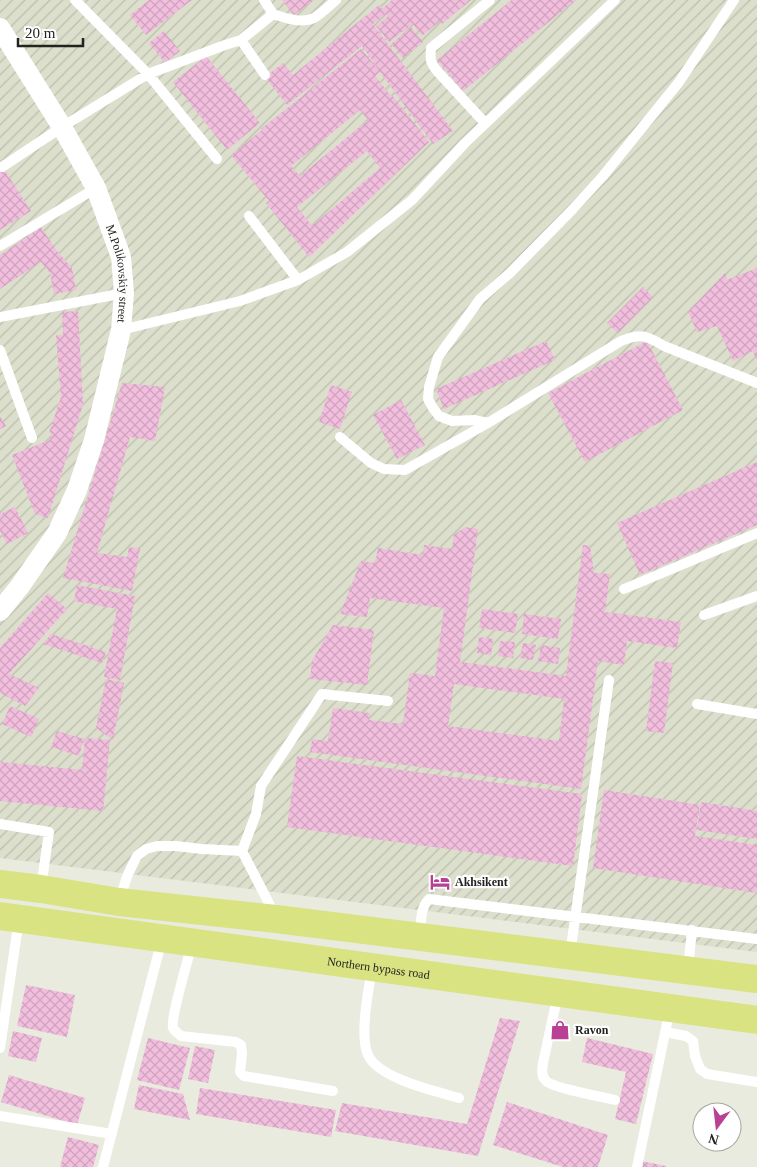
<svg xmlns="http://www.w3.org/2000/svg" width="757" height="1167" font-family="'Times New Roman',serif">
	<defs>
		<pattern id="industrial-furrows" width="10" height="10" patternUnits="userSpaceOnUse" patternTransform="scale(1.25)"><rect width="10" height="10" fill="#dbdfcb"/><path d="M-1 1l2-2M0 10L10 0M9 11l2-2" fill="none" stroke="#bcbfae"/></pattern>
		<pattern id="building-cross-hatch" width="8" height="8" patternUnits="userSpaceOnUse" patternTransform="scale(1.25)"><rect width="8" height="8" fill="#f2bede"/><path d="M0 0l8 8M0 8l8-8" fill="none" stroke="#cfa3be"/></pattern>
	</defs>
	<rect width="100%" height="100%" fill="#e8ebde"/>
	<path fill="url(#industrial-furrows)" d="M0,0H757V952L0,858Z"/>
	<path fill="url(#building-cross-hatch)" fill-rule="evenodd" d="M149,0H192L146,35L130,15Z
		M282,0H314L294,15Z
		M392,0H471L442,24L440,21L422,36L413,24L389,42L376,26L388,16L386,14L373,24L453,131L433,144L380,72L375,76L391,96L392,95L429,142L309,257L266,203L269,201L231,155L262,130L261,129L361,49L379,70L362,46L287,105L265,77L283,63L293,75L379,5L382,9ZM360,110L368,120L300,176L291,166ZM367,151L380,168L312,226L297,207Z
		M512,0H576L463,91L437,60Z
		M411,27L423,42L403,58L391,44Z
		M164,31L180,51L165,63L149,43Z
		M206,56L260,123L227,150L173,82Z
		M0,163L31,211L0,230Z
		M41,227L57,251L72,268L76,290L54,294L50,273L41,262L0,289V255Z
		M757,268V361L753,351L733,361L717,326L697,332L688,312L725,273L727,280Z
		M643,287L653,297L618,333L607,323Z
		M78,311L83,404L48,518L35,514L12,455L50,440L52,434L49,433L61,397L56,335H63L62,312Z
		M546,341L555,360L444,409L436,389Z
		M647,341L683,410L585,462L548,393Z
		M122,383L165,387L155,441L130,437L97,553L127,557L129,547L140,549L132,591L63,578Z
		M331,385L352,392L340,429L319,422Z
		M401,400L425,445L397,459L373,415Z
		M0,416L6,426L0,429Z
		M757,462V525L640,575L617,523Z
		M15,507L28,533L7,544L0,531V514Z
		M465,527L478,529L460,662L566,676L583,545L590,546L594,573L610,574L605,612L681,622L677,648L627,641L624,665L598,661L581,789L310,752L312,739L328,741L333,708L370,713L369,720L403,724L410,673L435,676L444,608L370,598L367,617L340,614L361,561L375,563L378,548L423,555L424,545L452,549L454,535ZM454,684L564,699L559,741L448,726Z
		M77,585L135,596L120,680L104,677L117,609L74,601Z
		M48,593L67,609L9,674L39,688L25,706L0,693V648Z
		M482,609L518,614L515,633L479,628Z
		M524,614L561,619L558,639L522,634Z
		M333,625L374,630L367,685L310,679L312,661Z
		M51,634L106,652L102,663L43,644Z
		M479,637L493,639L491,655L477,653Z
		M500,641L515,642L513,658L498,656Z
		M523,643L536,645L533,660L520,658Z
		M541,645L560,648L558,664L538,661Z
		M655,661L673,663L664,733L646,731Z
		M106,679L124,683L113,740L96,728Z
		M10,706L39,719L31,737L2,724Z
		M57,731L84,739L79,756L51,747Z
		M85,738L110,740L103,811L0,801V762L82,770Z
		M297,756L582,794L573,866L287,827Z
		M604,790L700,805L695,836L757,845V893L593,868Z
		M701,802L757,811V839L697,830Z
		M26,985L75,995L67,1037L17,1026Z
		M500,1018L520,1021L478,1156L335,1131L342,1103L467,1124Z
		M13,1031L42,1038L36,1062L8,1056Z
		M148,1038L190,1048L179,1090L137,1080Z
		M587,1038L653,1054L636,1124L615,1119L626,1072L582,1062Z
		M195,1046L215,1050L208,1083L188,1079Z
		M9,1075L85,1098L77,1125L1,1102Z
		M139,1085L183,1094L190,1120L134,1109Z
		M200,1088L336,1110L331,1137L196,1114Z
		M507,1102L608,1135L598,1167H563L493,1145Z
		M68,1137L99,1145L93,1167H60Z
		M641,1161L666,1166V1167H639Z"/>
	<g fill="none" stroke-linecap="round" stroke-linejoin="round">
		<path stroke="#fff" stroke-width="10" d="M75,0L148,74L217,159
			M264,0L273,14
			M734,0L679,82L603,176L572,210L510,273L480,299L438,357L429,387L428,399L433,408L439,416L452,421L474,420L488,423L621,341C640,333 646,335 664,346L757,383
			M241,40L265,75
			M485,123L438,72C430,63 430,59 431,48L490,0
			M2,167L62,127L148,74L225,45L241,40L273,14C285,18 302,24 314,18C322,13 329,6 336,0
			M249,216L298,280
			M0,246L96,188
			M0,317L124,293
			M121,330L240,301L298,280L347,252L412,200L465,143L615,0
			M0,350L32,438
			M340,437L371,463L384,469L405,470L488,423
			M624,589L757,533
			M704,615L757,596
			M697,704L757,714
			M0,824L49,832L41,888
			M119,901L128,874L137,856L146,849L157,846H176L202,849L242,851
			M275,915L242,851L256,814L261,786L322,694L388,701
			M420,936C421,923 420,908 429,899L757,939
			M192,943C189,957 170,1019 173,1028C175,1032 178,1033 181,1036L236,1042L241,1045L242,1053L240,1072L244,1076L333,1091
			M570,954L609,680
			M372,967C369,989 359,1035 368,1055C379,1079 436,1091 459,1098
			M688,969L692,930
			M558,994L543,1063C542,1070 541,1076 546,1081C553,1088 603,1097 615,1100
			M665,1032L686,1036L693,1041L695,1056L700,1069L707,1074L757,1082
			M0,1048L19,919
			M0,1116L112,1134
			M103,1167L162,939
			M637,1167L670,1009"/>
		<path stroke="#fff" stroke-width="20" id="s1" d="M0,28L62,127L96,188L121,257L124,293L121,330L94,440L77,490L57,533L20,586L0,611"/>
		<g stroke="#d9e382" stroke-width="28">
			<path d="M0,884L41,889L119,902L276,919L757,979"/>
			<path id="s2" d="M0,916L757,1020"/>
		</g>
	</g>
	<defs>
		<symbol id="hotel-bare" viewBox="-9 -9 18 18"><path d="M-6-4.5h1.5V1H6V5H4.5V3h-9V5H-6ZM-4 0a1.8 1.8 0 1 1 3.6 0ZM.5 0V-2.5h3Q6-2.5 6 0Z" fill="#b94195" stroke="#fff" stroke-width="2.5" paint-order="stroke"/></symbol>
		<symbol id="shop-bare" viewBox="-9 -9 18 18"><path d="M-5-2.5h2.3a2.7 3.5 0 0 1 5.4 0H5L5.5 6h-11ZM-1.5-2.5h3a1.5 2.3 0 0 0-3 0Z" fill="#b94195" stroke="#fff" stroke-width="2.5" paint-order="stroke"/></symbol>
	</defs>
	<g fill-rule="evenodd">
		<use href="#hotel-bare" x="426" y="868" width="28" height="28"/>
		<use href="#shop-bare" x="546" y="1016" width="28" height="28"/>
	</g>
	<g text-anchor="middle" dominant-baseline="central" stroke-width="4.5" stroke-linejoin="round" paint-order="stroke">
		<g font-size="12" fill="#23241f" stroke="#fff">
			<text stroke="none"><textPath href="#s1" startOffset="276">M.Polikovskiy street</textPath></text>
			<text stroke="none"><textPath href="#s2" startOffset="382">Northern bypass road</textPath></text>
		</g>
		<g font-size="12" font-weight="bold" fill="#23241f" stroke="#fff" text-anchor="start">
			<text x="455" y="882">Akhsikent</text>
			<text x="575" y="1030">Ravon</text>
		</g>
	</g>
	<g transform="translate(717 1127) rotate(195)"><circle r="24" fill="#ffffff" stroke="#a7a7a5"/>
	<path d="M0-4L9 19L0 12L-9 19Z" fill="#b94195"/>
	<text y="-8" font-size="14" font-weight="bold" text-anchor="middle" fill="#23241f">N</text>
	</g>
	<path d="M18 38v8h65v-8" fill="none" stroke="#23241f" stroke-width="2.5"/>
	<text x="25" y="38" font-size="15" fill="#23241f" stroke="#ffffff" stroke-width="4" paint-order="stroke">20 m</text>
</svg>
